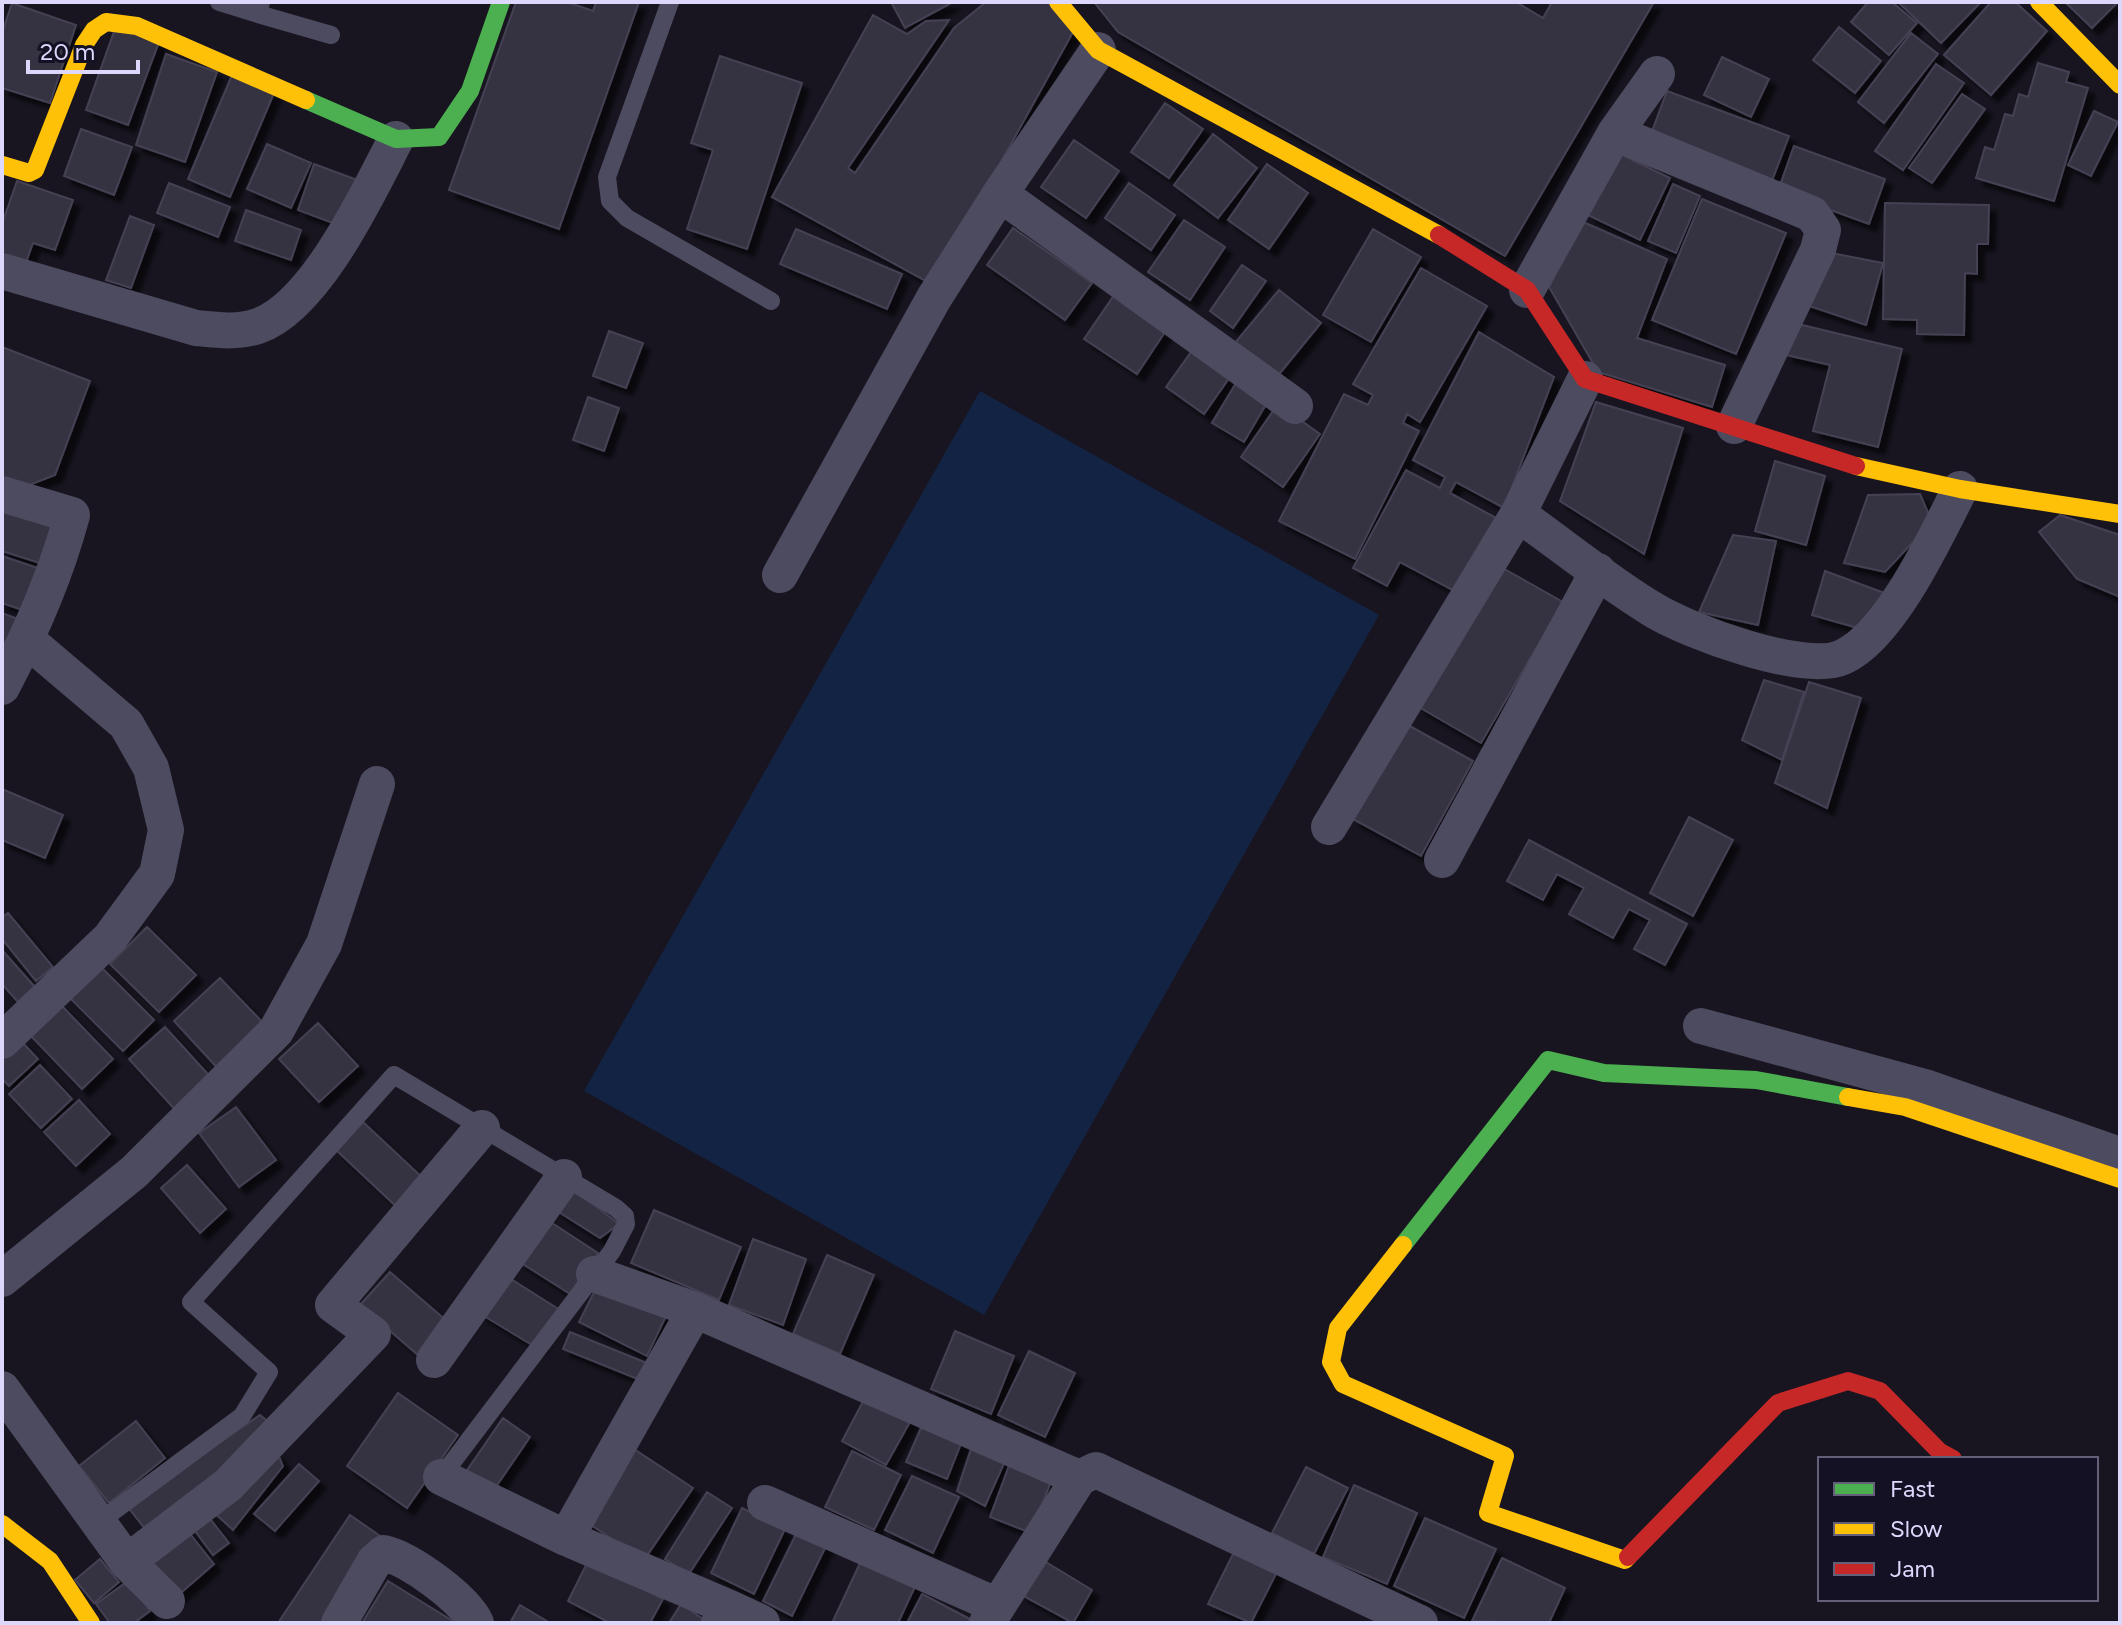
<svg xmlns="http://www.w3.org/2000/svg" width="2122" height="1625" font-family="Figtree,sans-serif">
	<defs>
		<filter id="shadow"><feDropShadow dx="7" dy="7" stdDeviation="2" flood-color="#0009"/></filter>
	</defs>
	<rect width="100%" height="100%" fill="#181520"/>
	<path fill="#132343" d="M980,391L1379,615L984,1315L584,1091Z"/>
	<path fill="#363342" stroke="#454153" stroke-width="2" filter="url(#shadow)" d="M516,2H567L593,11L596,2H639L559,229L449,190Z
		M891,2H953L905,28Z
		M986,2H1049L1073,32L933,285L772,197L873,15L907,34L926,21L949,20L848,168L855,173L954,28Z
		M1094,2H1516L1543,18L1552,2H1654L1505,256L1118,32Z
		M1868,2H1892L1917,23L1889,55L1851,22Z
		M1898,2H1981L1941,43Z
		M1991,2H2015L2047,31L1991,95L1944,55Z
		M2065,2H2118L2092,28Z
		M12,3L76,25L50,103L2,88V33Z
		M116,26L159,42L128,125L86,110Z
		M1839,27L1881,61L1855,93L1813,60Z
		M1911,33L1938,54L1884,123L1858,102Z
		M166,54L217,72L185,162L136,145Z
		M720,56L802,83L747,249L687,229L713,150L691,143Z
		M1722,57L1769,79L1751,117L1704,95Z
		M2038,63L2069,72L2066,82L2088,88L2054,201L1976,178L1985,147L1994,150L2005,114L2013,116L2019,94L2028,97Z
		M1936,64L1964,83L1903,170L1875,151Z
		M232,75L274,93L230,197L188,179Z
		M1667,91L1789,136L1770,186L1648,142Z
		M1962,94L1985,109L1932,183L1909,168Z
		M1165,103L1203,129L1169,178L1131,152Z
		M2094,111L2118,122L2091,176L2068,165Z
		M81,129L132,147L114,195L64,176Z
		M1213,134L1257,168L1218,218L1174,185Z
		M1074,140L1119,171L1086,218L1041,187Z
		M267,144L311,163L291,208L247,189Z
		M1794,146L1885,179L1869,224L1778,191Z
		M1618,153L1670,178L1640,240L1588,215Z
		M314,164L363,182L346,228L298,210Z
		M1267,164L1308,193L1269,249L1228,220Z
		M17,181L73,200L55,250L33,243L25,265L2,257V224Z
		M169,183L230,207L218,237L157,213Z
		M1129,183L1175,215L1151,250L1105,218Z
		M1673,184L1700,196L1676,253L1648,241Z
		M1702,199L1786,233L1736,354L1652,320Z
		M1885,203L1989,205L1988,244H1977V274L1965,273L1964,335L1917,334V320L1883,319Z
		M246,210L301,230L291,260L235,241Z
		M130,216L154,225L131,288L106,280Z
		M1184,220L1225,247L1190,300L1148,272Z
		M1581,221L1667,259L1637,338L1725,365L1712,407L1598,372L1549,287Z
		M1013,228L1092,283L1065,320L987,265Z
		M796,229L902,274L887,309L780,264Z
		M1373,229L1421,257L1371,342L1323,315Z
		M1826,252L1883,263L1866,325L1803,304Z
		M1242,265L1266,281L1233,328L1210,311Z
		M1421,268L1487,306L1420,422L1407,414L1403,423L1419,431L1355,559L1279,521L1344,394L1368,405L1373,395L1353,384Z
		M1279,290L1321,323L1276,378L1234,344Z
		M1117,291L1169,326L1137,374L1084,339Z
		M1794,323L1902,349L1878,447L1813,431L1830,365L1786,355Z
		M609,331L643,343L626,388L593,376Z
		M1479,332L1554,377L1504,508L1456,482L1450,493L1498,519L1458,593L1400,562L1387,586L1353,568L1406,470L1440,488L1445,477L1413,460Z
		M2,347L90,381L55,475L19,489L2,484Z
		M1194,348L1232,374L1204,414L1166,387Z
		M1236,383L1268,401L1244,442L1212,423Z
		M588,397L619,408L604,451L573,440Z
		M1596,402L1683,428L1644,554L1560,501Z
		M1278,404L1320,434L1283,487L1241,457Z
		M1775,461L1825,476L1806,545L1755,531Z
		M1920,494L1932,522L1885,572L1844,563L1868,495Z
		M2,507L58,524L46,565L2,551Z
		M2060,515L2120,535V597L2077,579L2039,532Z
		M1733,535L1776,541L1758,625L1699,612Z
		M2,556L44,570L28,612L2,603Z
		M1499,566L1563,602L1481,743L1417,706Z
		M1825,571L1890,595L1865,630L1812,615Z
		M2,613L23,621L2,661Z
		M1764,680L1804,692L1782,760L1742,740Z
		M1809,682L1861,698L1827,808L1775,783Z
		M1406,724L1473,761L1421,856L1353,819Z
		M2,789L63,815L45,858L2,840Z
		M1689,817L1733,840L1693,916L1650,893Z
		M1529,840L1687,924L1665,965L1634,949L1650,920L1629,909L1613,938L1569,914L1584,888L1557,874L1543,900L1507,881Z
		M8,913L53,967L36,981L2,939V917Z
		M147,927L196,975L159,1012L110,964Z
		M2,950L35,987L18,1002L2,984Z
		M100,966L154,1020L123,1051L69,997Z
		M220,978L270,1030L223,1074L174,1021Z
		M60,1004L113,1059L82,1089L29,1034Z
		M318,1023L358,1066L319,1102L279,1059Z
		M165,1027L215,1082L179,1114L129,1059Z
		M20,1040L38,1059L9,1086L2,1079V1057Z
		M40,1065L72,1099L41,1128L9,1094Z
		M79,1100L110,1134L76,1166L44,1132Z
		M236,1107L276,1160L239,1187L199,1133Z
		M363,1122L426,1181L400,1210L336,1150Z
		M187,1165L226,1209L200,1233L161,1188Z
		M573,1189L619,1224L600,1238L554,1209Z
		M654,1210L741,1247L719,1300L631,1263Z
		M546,1219L598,1253L570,1294L518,1261Z
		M753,1239L806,1259L783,1325L729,1305Z
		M827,1255L874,1275L840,1354L793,1334Z
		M390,1272L455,1328L426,1362L360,1305Z
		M503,1274L560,1310L537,1348L479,1313Z
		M600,1280L667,1314L647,1356L579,1322Z
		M955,1331L1014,1356L991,1414L931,1389Z
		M570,1332L647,1363L640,1380L563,1349Z
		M1029,1351L1075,1373L1045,1437L998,1415Z
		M868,1392L915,1413L886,1465L842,1441Z
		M398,1393L458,1435L407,1508L347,1466Z
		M260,1415L276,1428L149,1534L127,1506Z
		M503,1418L530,1437L491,1494L463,1476Z
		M136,1421L165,1458L109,1503L79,1466Z
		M924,1421L964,1436L947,1479L906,1462Z
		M631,1447L693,1488L644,1560L582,1519Z
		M971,1449L1005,1461L985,1506L957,1491Z
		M852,1451L901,1475L874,1530L825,1507Z
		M277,1452L283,1466L233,1530L208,1507Z
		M1010,1463L1052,1479L1031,1533L990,1517Z
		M299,1464L319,1481L275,1531L254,1514Z
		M1306,1467L1348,1488L1314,1554L1272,1533Z
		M912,1476L959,1497L933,1553L885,1530Z
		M1354,1485L1417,1513L1387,1584L1323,1557Z
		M707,1492L732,1508L689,1574L665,1559Z
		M742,1508L785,1529L754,1594L711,1573Z
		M204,1511L229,1543L213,1555L189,1523Z
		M350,1515L383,1538L327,1623H278Z
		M1425,1518L1496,1549L1464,1618L1394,1586Z
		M183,1525L214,1564L175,1598L147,1553Z
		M800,1526L829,1540L792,1616L763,1601Z
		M1240,1540L1282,1562L1251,1623L1208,1604Z
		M866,1550L920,1576L898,1623H832Z
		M1502,1558L1565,1588L1549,1623L1472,1621Z
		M100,1559L119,1582L94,1603L75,1580Z
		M589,1559L663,1599L650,1623H610L568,1601Z
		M1041,1559L1092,1590L1073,1623L1020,1594Z
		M128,1581L150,1611L134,1623H110L96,1604Z
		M388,1581L456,1623H362Z
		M922,1594L970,1619L968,1623H907Z
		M681,1604L706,1621L705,1623H669Z
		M520,1605L550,1623H510Z"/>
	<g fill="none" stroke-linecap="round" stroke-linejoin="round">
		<path stroke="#4d4b60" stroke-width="18" d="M219,2L258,14
			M261,2L258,14L331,35
			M670,2L607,177L610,201L627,218L771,301
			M99,1522L242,1416L269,1372L191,1302L394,1075L616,1208L625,1216L626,1224L612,1251L441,1477"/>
		<path stroke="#4d4b60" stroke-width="36" d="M1615,133L1812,214L1823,230L1818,250L1734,426
			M1000,194L1295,406
			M2,271L196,328C216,330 238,333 258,326C316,306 369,191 396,139
			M1527,290L1615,133L1657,74
			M2,494L72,515C56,575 31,632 2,687
			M1518,514C1562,545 1606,581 1652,609C1687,631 1805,675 1843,657C1891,635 1937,534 1960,489
			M780,575L934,298L1000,194L1098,50
			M1329,827L1518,514L1585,379
			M1442,860L1598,571
			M1701,1026L1925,1087L2120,1155
			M2,1041L110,938L157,874L166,830L151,768L126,724L27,640
			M594,1274L695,1310L1079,1478
			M2,1279L134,1172L276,1031L324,944L377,784
			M434,1360L564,1177
			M2,1389L127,1562L167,1601
			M441,1477L566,1538L730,1608
			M765,1503L998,1606
			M566,1538L695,1310
			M127,1562L228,1485L373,1334L333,1305L482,1128
			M339,1623L374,1562L384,1553C410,1559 465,1599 476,1623
			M719,1623L730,1608L762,1623
			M987,1623L1079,1478L1096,1470L1420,1623"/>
		<path stroke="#4caf50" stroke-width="18" d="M306,100L396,139L439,137L470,91L501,2
			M1403,1245L1548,1060L1604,1073L1756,1080L1848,1097"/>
		<path stroke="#ffc107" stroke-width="18" d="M1058,2L1098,50L1439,235
			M2039,2L2120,85
			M2,165L29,173L35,170L84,45L94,30L106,22L137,26L306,100
			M1856,466L1960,489L2120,514
			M1848,1097L1905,1107L2120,1179
			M1403,1245L1338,1328L1331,1362L1343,1384L1505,1456L1488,1513L1625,1560L1628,1557
			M2,1524L50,1561L91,1623"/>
		<path stroke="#c62828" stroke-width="18" d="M1439,235L1527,290L1585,379L1856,466
			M1628,1557L1778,1403L1848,1381L1880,1391L1940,1452L1953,1459"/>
	</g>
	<rect width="2122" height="1625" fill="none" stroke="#ddd7fc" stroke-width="8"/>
	<rect x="1818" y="1457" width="280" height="144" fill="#151124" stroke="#65607a" stroke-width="2"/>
	<rect x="1834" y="1483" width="40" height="12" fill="#4caf50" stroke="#65607a" stroke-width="2"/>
	<text x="1890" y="1497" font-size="24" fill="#ddd7fc">Fast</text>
	<rect x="1834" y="1523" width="40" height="12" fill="#ffc107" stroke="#65607a" stroke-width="2"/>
	<text x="1890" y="1537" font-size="24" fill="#ddd7fc">Slow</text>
	<rect x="1834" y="1563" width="40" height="12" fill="#c62828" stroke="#65607a" stroke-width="2"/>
	<text x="1890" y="1577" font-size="24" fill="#ddd7fc">Jam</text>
	<path d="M28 60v12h110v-12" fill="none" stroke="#ddd7fc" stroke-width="4"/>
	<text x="40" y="60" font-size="24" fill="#ddd7fc" stroke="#151124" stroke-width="6" paint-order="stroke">20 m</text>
</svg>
